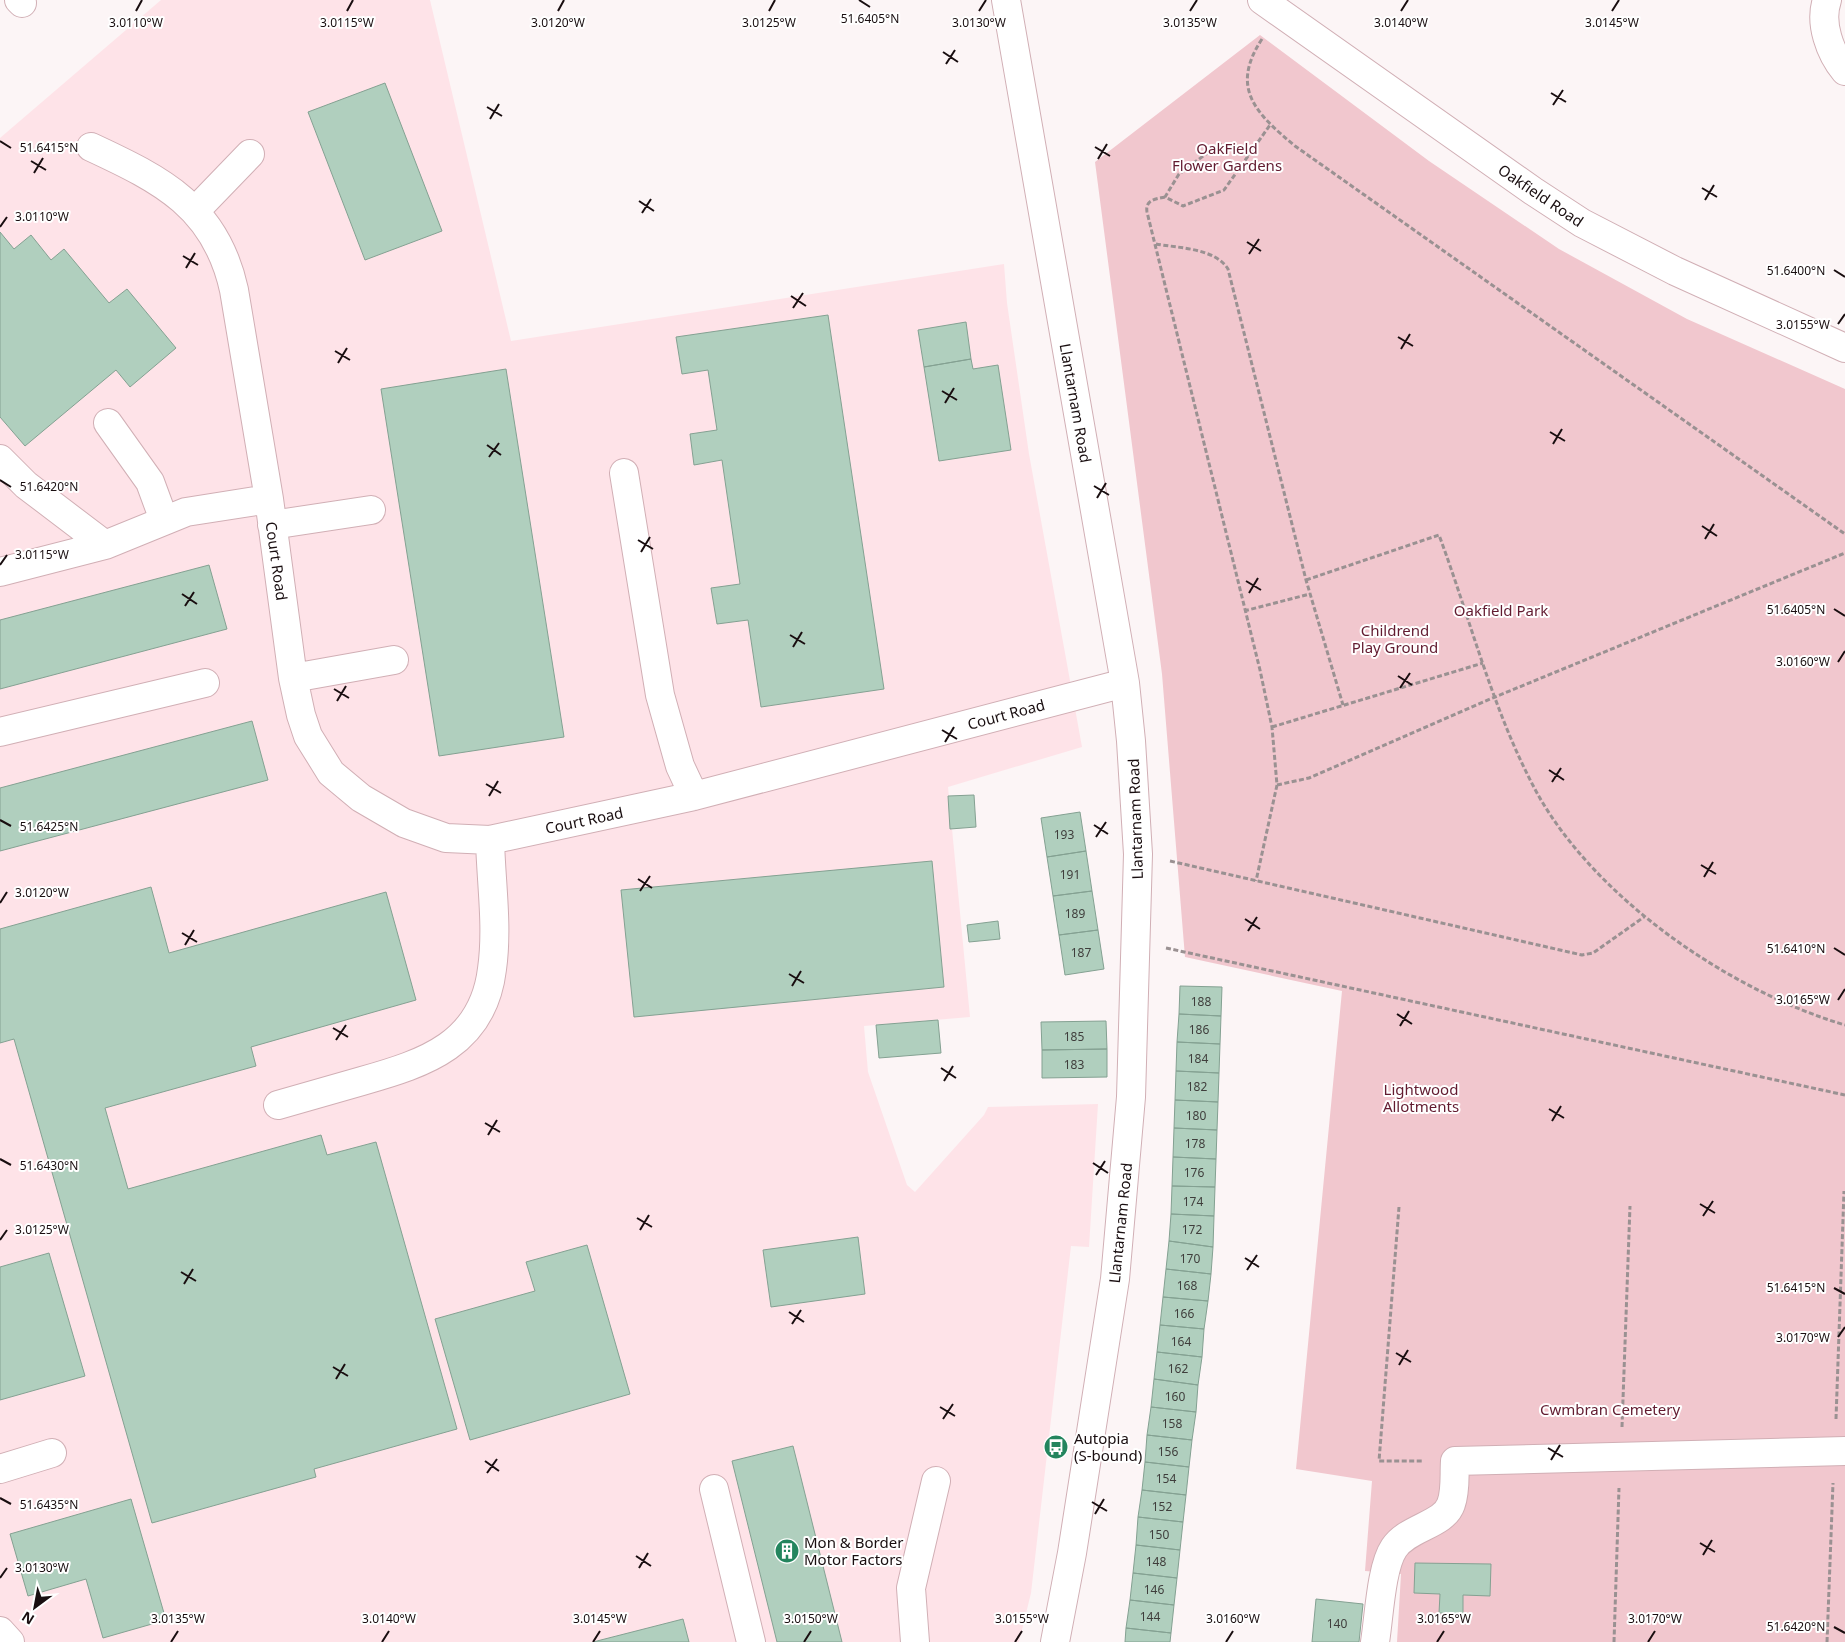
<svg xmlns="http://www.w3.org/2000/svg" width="1845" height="1642" font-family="'Noto Sans',sans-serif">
	<rect width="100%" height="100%" fill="#fcf5f6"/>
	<path fill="#fee3e8" d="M161,0H430L511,341L1004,264L1007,303L1029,454L1082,747L948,787L970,1017L864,1026L868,1072L907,1185L915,1192L984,1115L988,1107L1098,1104L1089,1247L1071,1246L1031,1593L1019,1642H0V138Z"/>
	<path fill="#f1c7ce" d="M1260,35L1429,161L1559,249L1687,319L1845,389V1642H1397L1401,1574L1365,1571L1372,1481L1296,1469L1342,991L1185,957L1162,674L1095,162Z"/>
	<path fill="#b0cfbe" stroke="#84a192" d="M385,83L442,231L365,260L308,112Z
		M0,232L14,249L31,235L51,260L64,249L109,303L127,289L176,348L130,387L116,370L25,446L0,417Z
		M828,315L884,689L761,707L748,620L717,624L711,588L740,584L722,460L694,465L690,434L717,430L708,370L682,374L676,337Z
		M966,322L971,359L924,367L918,330Z
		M971,359L973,369L998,365L1011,450L939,461L924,367Z
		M506,369L564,737L439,756L381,389Z
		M209,565L227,629L0,689V620Z
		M252,721L268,780L0,851V788Z
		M974,795L976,827L950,829L948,796Z
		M1080,812L1086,851L1047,857L1041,818Z
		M1086,851L1092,891L1053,896L1047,857Z
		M932,861L944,987L634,1017L621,890Z
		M151,887L169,953L386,892L416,1000L251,1047L256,1066L105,1108L128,1189L321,1135L327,1155L376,1142L457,1429L314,1469L316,1477L152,1523L14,1039L0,1043V929Z
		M1092,891L1098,930L1059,935L1053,896Z
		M998,921L1000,939L969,942L967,925Z
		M1098,930L1104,969L1065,975L1059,935Z
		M1180,986L1222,987L1221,1016L1179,1014Z
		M1179,1014L1221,1016L1220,1044L1177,1042Z
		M938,1020L941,1053L879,1058L876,1025Z
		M1106,1021L1107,1049L1042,1050L1041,1022Z
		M1177,1042L1220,1044L1219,1073L1176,1071Z
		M1107,1049V1077L1042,1078V1050Z
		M1176,1071L1219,1073L1218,1102L1175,1100Z
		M1175,1100L1218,1102L1217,1130L1174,1128Z
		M1174,1128L1217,1130L1216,1159L1173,1157Z
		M1173,1157L1216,1159L1215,1187L1172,1186Z
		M1172,1186L1215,1187L1214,1216L1171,1214Z
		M1171,1214L1214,1216L1213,1247L1169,1241Z
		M858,1237L865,1294L771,1307L763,1250Z
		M1169,1241L1213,1247L1211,1274L1166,1269Z
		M587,1245L630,1394L470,1440L435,1319L535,1291L526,1262Z
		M49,1253L85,1376L0,1400V1267Z
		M1166,1269L1211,1274L1208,1301L1163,1297Z
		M1163,1297L1208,1301L1204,1329L1160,1325Z
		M1160,1325L1204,1329L1202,1357L1157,1352Z
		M1157,1352L1202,1357L1198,1385L1154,1379Z
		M1154,1379L1198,1385L1196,1412L1151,1407Z
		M1151,1407L1196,1412L1192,1440L1147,1435Z
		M1147,1435L1192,1440L1189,1467L1145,1462Z
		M793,1446L842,1642H777L732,1461Z
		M1145,1462L1189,1467L1186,1495L1142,1490Z
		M1142,1490L1186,1495L1183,1522L1138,1517Z
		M131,1499L166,1620L103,1638L86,1579L28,1596L10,1534Z
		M1138,1517L1183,1522L1180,1550L1136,1545Z
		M1136,1545L1180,1550L1177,1578L1133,1573Z
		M1415,1563L1491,1564L1490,1596L1463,1595V1614L1439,1613L1440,1594L1414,1593Z
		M1133,1573L1177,1578L1174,1605L1130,1600Z
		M1316,1599L1363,1604L1359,1642H1312Z
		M1130,1600L1174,1605L1171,1633L1126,1628Z
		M683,1619L689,1642H593Z
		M1126,1628L1171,1633L1170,1642H1125Z"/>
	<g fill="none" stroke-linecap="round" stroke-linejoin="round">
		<defs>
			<path id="minor" d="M19,0L22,3
				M1006,0L1125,683L1131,741L1138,854L1131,1097L1115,1279L1072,1553L1055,1642
				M1262,0L1533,191L1582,223L1675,271L1845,348
				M1827,0C1819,23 1830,53 1845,71
				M91,147C162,180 216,207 234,290L269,499L293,678L301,715L308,736L331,773L361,798L404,823L446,838L490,840L694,796L1125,683
				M195,211L250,154
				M108,423L150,482L164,520
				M0,459L26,485L105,545
				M624,473L660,695L680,766L694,796
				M272,525L371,510
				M0,572L105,545L186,512L269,499
				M293,678L394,660
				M0,732L205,683
				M278,1105C306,1097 334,1089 362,1081C426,1063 483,1044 492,969C498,927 491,882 490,840
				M0,1469L52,1453
				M714,1489L751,1642
				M0,1631L10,1642
				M915,1642L911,1588L936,1481
				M1375,1642C1379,1618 1381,1567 1394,1548C1408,1527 1444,1525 1451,1504C1456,1491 1454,1475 1455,1461L1845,1451"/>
		</defs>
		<use href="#minor" stroke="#d1afb5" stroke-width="30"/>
		<path stroke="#9a9192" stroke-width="3" stroke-dasharray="5 2.5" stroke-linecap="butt" d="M1262,39C1229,89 1257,114 1295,146L1845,534
			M1249,156L1225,144L1218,145L1179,174L1165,197L1183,206L1224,190L1270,125
			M1165,197C1155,199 1145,200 1147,212L1260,670L1272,727L1277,785L1256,881
			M1156,244C1178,248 1215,248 1228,269L1306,580L1343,705
			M1306,580L1439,535C1471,621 1493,712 1537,793C1596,899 1730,991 1845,1025
			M1244,611L1310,594
			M1272,727L1483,663
			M1277,785L1309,778L1495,697L1845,553
			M1170,861L1582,955L1593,953L1644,917
			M1166,948L1845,1095
			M1399,1207L1379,1461H1424
			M1836,1419L1844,1191
			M1622,1427L1630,1206
			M1614,1642L1619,1488
			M1827,1642L1833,1483"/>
		<use href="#minor" stroke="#fff" stroke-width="28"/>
	</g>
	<path fill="none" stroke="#190e10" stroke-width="2" d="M859,0L870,7M136,11L142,0M347,11L353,0M558,11L564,0M769,11L775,0M979,11L986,0M1190,11L1197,0M1401,11L1408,0M1612,11L1619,0M943,52L958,62M946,64L955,50M1551,93L1566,102M1553,105L1563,90M487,107L502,116M490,119L499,104M0,141L11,148M1095,147L1110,156M1098,159L1107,144M31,161L46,170M34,173L43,158M1702,188L1717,197M1705,200L1714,185M639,201L654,211M642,213L651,199M0,227L7,217M1247,242L1261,251M1249,254L1259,239M183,256L198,265M186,268L195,253M1834,270L1845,277M791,296L806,306M793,308L803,293M1838,324L1845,314M1398,337L1413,346M1401,349L1410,334M335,351L350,360M338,363L347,348M942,391L957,400M945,403L954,388M1550,432L1565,441M1553,444L1562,429M487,445L501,455M489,457L499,443M0,480L11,487M1094,486L1109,495M1097,498L1106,483M1702,526L1717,536M1705,539L1714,524M638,540L653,549M641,552L650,537M0,565L7,555M1246,581L1261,590M1249,593L1258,578M182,594L197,604M185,606L194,592M1834,609L1845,616M790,635L805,644M793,647L802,632M1838,662L1845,651M1398,676L1412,685M1400,688L1410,673M334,689L349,698M337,701L346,686M942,730L957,739M945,742L954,727M1549,770L1564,780M1552,782L1561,768M486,784L501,793M489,796L498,781M0,820L11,826M1094,825L1108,834M1096,837L1106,822M1701,865L1716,874M1704,877L1713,862M638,879L652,888M640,891L650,876M0,903L7,892M1245,919L1260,929M1248,931L1257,917M182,933L197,942M185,945L194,930M1834,948L1845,955M789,974L804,983M792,986L801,971M1838,1000L1845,989M1397,1014L1412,1024M1400,1026L1409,1011M333,1028L348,1037M336,1040L346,1025M941,1068L956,1078M944,1081L953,1066M1549,1109L1564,1118M1552,1121L1561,1106M485,1123L500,1132M488,1135L497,1120M0,1159L11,1165M1093,1163L1108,1173M1096,1175L1105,1161M1700,1204L1715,1213M1703,1216L1713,1201M637,1218L652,1227M640,1230L649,1215M0,1240L7,1230M1245,1258L1259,1267M1247,1270L1257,1255M181,1272L196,1281M184,1284L193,1269M1834,1288L1845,1294M789,1312L804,1322M792,1324L801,1310M1838,1337L1845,1327M1396,1353L1411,1362M1399,1365L1408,1350M333,1367L348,1376M336,1379L345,1364M940,1407L955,1416M943,1419L953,1404M1548,1448L1563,1457M1551,1460L1560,1445M485,1461L499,1471M487,1473L497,1459M0,1498L11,1504M1092,1502L1107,1511M1095,1514L1104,1499M1700,1543L1715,1552M1703,1555L1712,1540M636,1556L651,1566M639,1568L648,1553M0,1578L7,1568M1834,1627L1845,1633M171,1642L178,1631M382,1642L389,1631M593,1642L600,1631M804,1642L811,1631M1015,1642L1022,1631M1226,1642L1233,1631M1437,1642L1444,1631M1648,1642L1655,1631"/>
	<defs>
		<symbol id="bus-disc" viewBox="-11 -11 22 22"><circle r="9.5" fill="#23855e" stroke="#fff"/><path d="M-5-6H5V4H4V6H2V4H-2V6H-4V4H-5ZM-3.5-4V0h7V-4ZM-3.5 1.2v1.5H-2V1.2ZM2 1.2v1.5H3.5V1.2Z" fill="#fff"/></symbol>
		<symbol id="building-disc" viewBox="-11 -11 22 22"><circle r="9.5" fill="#23855e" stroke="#fff"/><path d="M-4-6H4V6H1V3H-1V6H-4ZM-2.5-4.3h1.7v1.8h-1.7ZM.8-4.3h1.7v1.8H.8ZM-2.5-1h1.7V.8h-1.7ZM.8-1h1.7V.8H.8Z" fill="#fff"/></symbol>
	</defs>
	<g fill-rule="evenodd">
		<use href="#bus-disc" x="1042" y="1433" width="28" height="28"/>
		<use href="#building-disc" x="773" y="1537" width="28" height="28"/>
	</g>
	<g text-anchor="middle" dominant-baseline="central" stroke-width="4" stroke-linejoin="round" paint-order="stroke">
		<g font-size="12" fill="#3f3e3c">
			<text x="1064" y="834">193</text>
			<text x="1070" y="874">191</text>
			<text x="1075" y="913">189</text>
			<text x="1081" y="952">187</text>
			<text x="1201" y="1001">188</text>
			<text x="1199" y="1029">186</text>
			<text x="1074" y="1036">185</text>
			<text x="1198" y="1058">184</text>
			<text x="1074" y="1064">183</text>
			<text x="1197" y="1086">182</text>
			<text x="1196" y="1115">180</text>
			<text x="1195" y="1143">178</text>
			<text x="1194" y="1172">176</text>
			<text x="1193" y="1201">174</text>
			<text x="1192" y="1229">172</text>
			<text x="1190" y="1258">170</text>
			<text x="1187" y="1285">168</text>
			<text x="1184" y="1313">166</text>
			<text x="1181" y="1341">164</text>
			<text x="1178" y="1368">162</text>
			<text x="1175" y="1396">160</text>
			<text x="1172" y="1423">158</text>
			<text x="1168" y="1451">156</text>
			<text x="1166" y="1478">154</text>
			<text x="1162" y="1506">152</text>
			<text x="1159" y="1534">150</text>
			<text x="1156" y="1561">148</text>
			<text x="1154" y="1589">146</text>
			<text x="1150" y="1616">144</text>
			<text x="1337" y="1623">140</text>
		</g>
		<g font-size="15" fill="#621b30" stroke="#fff">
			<text x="1227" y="148">OakField<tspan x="1227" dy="17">Flower Gardens</tspan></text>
			<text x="1501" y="610">Oakfield Park</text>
			<text x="1395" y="630">Childrend<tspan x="1395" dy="17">Play Ground</tspan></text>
			<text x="1421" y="1089">Lightwood<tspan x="1421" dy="17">Allotments</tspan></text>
			<text x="1610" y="1409">Cwmbran Cemetery</text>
		</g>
		<g font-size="15" fill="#190e10" stroke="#fff">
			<text transform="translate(1541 195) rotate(34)">Oakfield Road</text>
			<text transform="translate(1076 403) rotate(80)">Llantarnam Road</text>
			<text transform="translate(277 561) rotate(82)">Court Road</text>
			<text transform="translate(1006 714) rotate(-15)">Court Road</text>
			<text transform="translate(1135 819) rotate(-92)">Llantarnam Road</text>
			<text transform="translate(584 820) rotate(-12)">Court Road</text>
			<text transform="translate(1120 1223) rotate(-84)">Llantarnam Road</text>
		</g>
		<g font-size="15" fill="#190e10" stroke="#fff" text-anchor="start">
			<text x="1074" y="1438">Autopia<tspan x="1074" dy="17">(S-bound)</tspan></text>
			<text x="804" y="1542">Mon &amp; Border<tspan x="804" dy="17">Motor Factors</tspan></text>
		</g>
	</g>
	<g font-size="12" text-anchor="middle" fill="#190e10" stroke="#fff" stroke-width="4" stroke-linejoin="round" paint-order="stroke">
		<text x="870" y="23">51.6405°N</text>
		<text x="136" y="27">3.0110°W</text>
		<text x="347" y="27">3.0115°W</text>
		<text x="558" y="27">3.0120°W</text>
		<text x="769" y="27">3.0125°W</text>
		<text x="979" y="27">3.0130°W</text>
		<text x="1190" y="27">3.0135°W</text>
		<text x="1401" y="27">3.0140°W</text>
		<text x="1612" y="27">3.0145°W</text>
		<text x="49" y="152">51.6415°N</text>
		<text x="42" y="221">3.0110°W</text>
		<text x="1796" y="275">51.6400°N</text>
		<text x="1803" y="329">3.0155°W</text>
		<text x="49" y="491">51.6420°N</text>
		<text x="42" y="559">3.0115°W</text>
		<text x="1796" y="614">51.6405°N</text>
		<text x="1803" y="666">3.0160°W</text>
		<text x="49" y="831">51.6425°N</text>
		<text x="42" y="897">3.0120°W</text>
		<text x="1796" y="953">51.6410°N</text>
		<text x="1803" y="1004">3.0165°W</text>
		<text x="49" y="1170">51.6430°N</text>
		<text x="42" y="1234">3.0125°W</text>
		<text x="1796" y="1292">51.6415°N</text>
		<text x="1803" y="1342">3.0170°W</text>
		<text x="49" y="1509">51.6435°N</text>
		<text x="42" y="1572">3.0130°W</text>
		<text x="178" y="1623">3.0135°W</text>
		<text x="389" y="1623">3.0140°W</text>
		<text x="600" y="1623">3.0145°W</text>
		<text x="811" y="1623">3.0150°W</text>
		<text x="1022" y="1623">3.0155°W</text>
		<text x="1233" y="1623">3.0160°W</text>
		<text x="1444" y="1623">3.0165°W</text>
		<text x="1655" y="1623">3.0170°W</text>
		<text x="1796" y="1631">51.6420°N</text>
	</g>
	<g transform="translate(35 1607) rotate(212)" stroke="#ffffff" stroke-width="4" paint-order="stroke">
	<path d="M0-4L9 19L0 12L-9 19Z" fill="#190e10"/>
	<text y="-8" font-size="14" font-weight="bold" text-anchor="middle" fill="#190e10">N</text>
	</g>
</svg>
